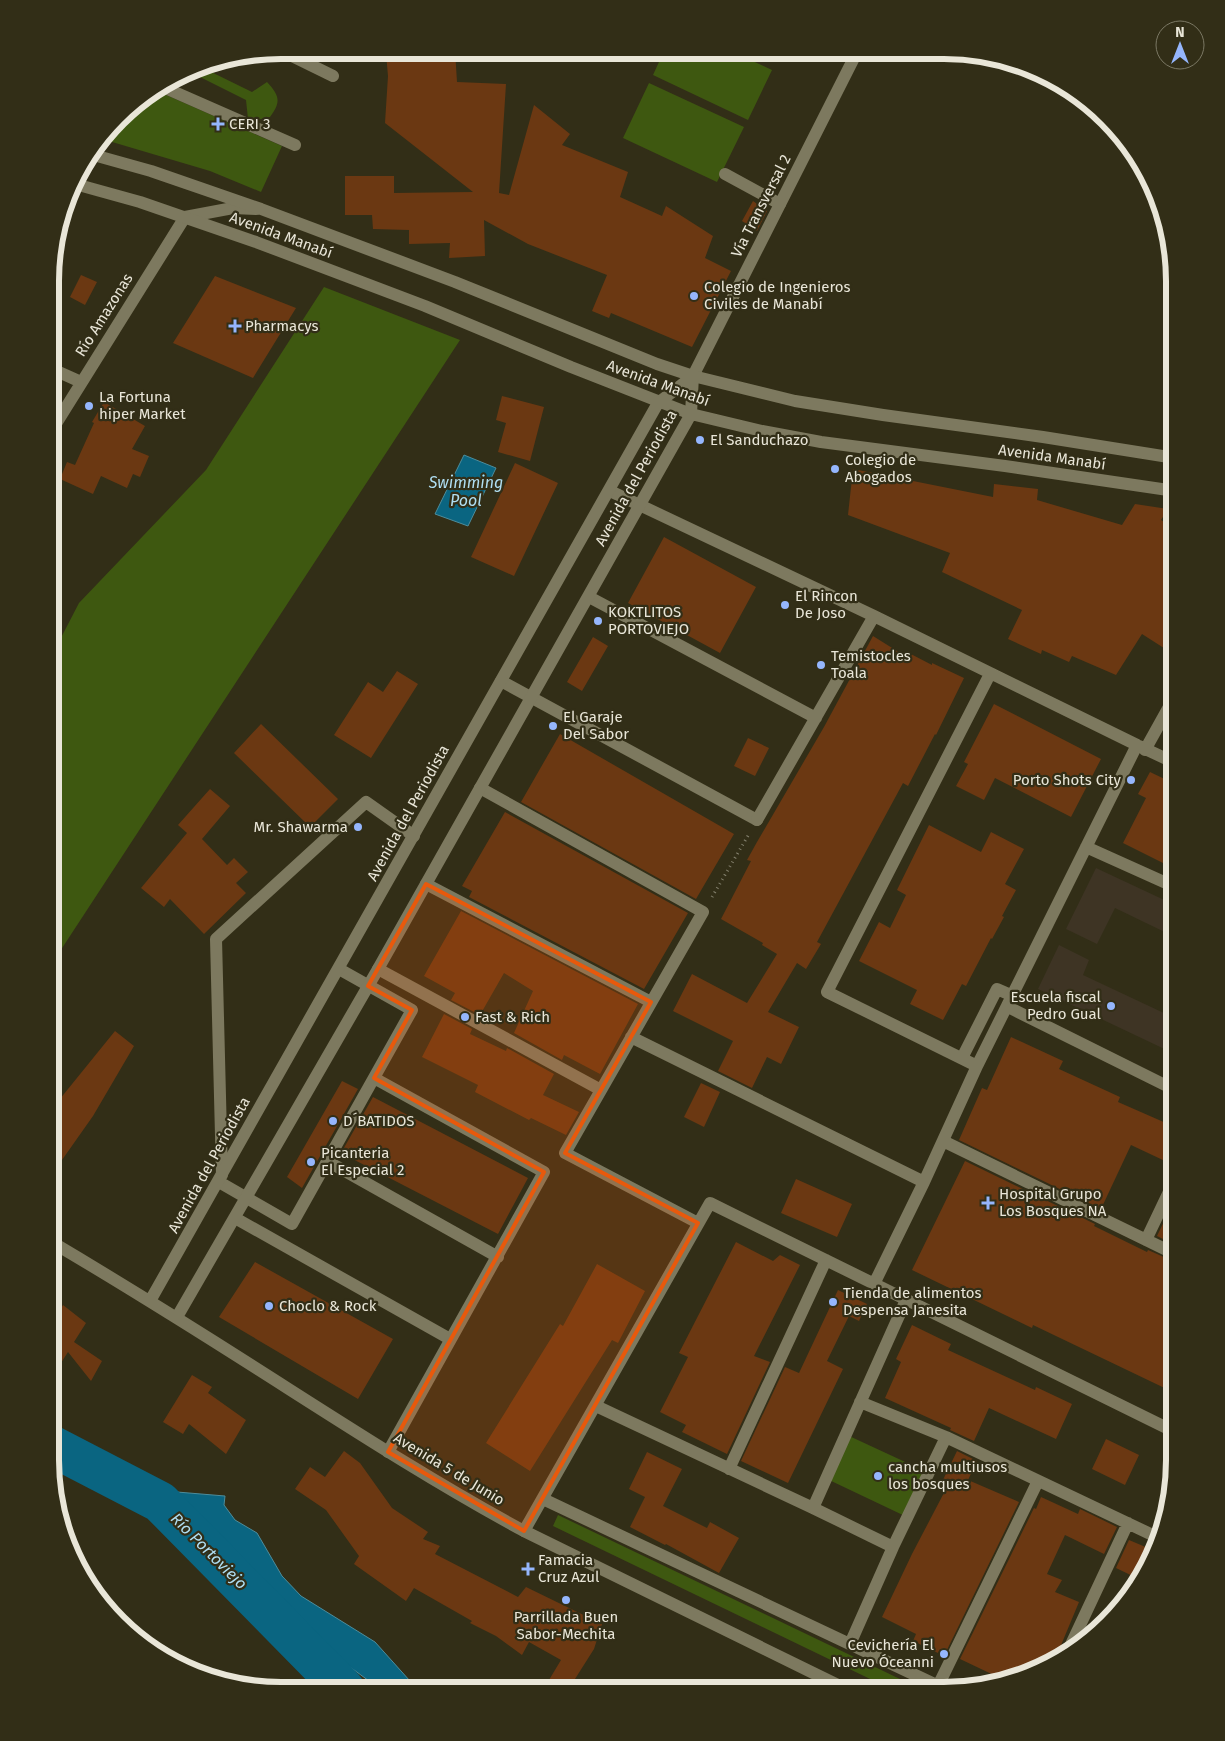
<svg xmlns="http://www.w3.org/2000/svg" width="1225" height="1741" font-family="'Fira Sans',sans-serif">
	<rect width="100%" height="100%" fill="#322e17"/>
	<path fill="#3e3424" d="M1096,868L1175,905V937L1115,908L1097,944L1066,929Z
		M1059,945L1089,960L1083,975L1166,1014L1175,997V1054L1038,989Z"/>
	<path fill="#3e5810" d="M664,51H731L772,70L748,120L653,75Z
		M199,66L252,92L267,82C280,96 281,102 270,117L262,119H248L246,100L190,72Z
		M649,83L744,127L717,182L623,138Z
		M157,91L282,146L261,192L210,171L102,139L129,107Z
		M324,287L460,340L51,965V657L79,603L206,470Z
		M847,1435L929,1473L907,1517L827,1479Z
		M558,1515L925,1691H895L553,1526Z"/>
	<path fill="#0a6581" stroke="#4d8c9b" d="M464,455L496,468L468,526L435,514Z
		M177,1492L225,1496L224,1505L235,1520L257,1533L282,1576L301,1596L375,1642L410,1681L423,1690L380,1689L339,1659L316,1633L282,1611L219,1549L179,1505Z"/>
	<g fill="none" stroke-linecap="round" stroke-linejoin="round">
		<path stroke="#0a6581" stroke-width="41" d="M50,1445L160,1502L344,1689"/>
	</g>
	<path fill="#6b3812" d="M423,50H455L457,82L506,84L499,193L509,195L534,105L570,134L562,145L628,172L620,197L662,216L666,206L713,236L705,258L731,271L692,347L611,313L609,318L592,311L607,275L528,244L484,220L485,256L449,258L450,243L409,244V230L373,229L372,215H345V176H394V193L473,192L385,123L388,76L386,53Z
		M753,201L767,211L757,231L742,221Z
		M81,275L97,282L85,305L70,297Z
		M215,276L296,308L253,378L173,343Z
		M502,396L544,407L530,461L498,452L506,423L496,420Z
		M104,402L145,426L132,449L149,456L140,477L133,474L127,488L101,476L93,494L60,479L67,462L75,465L94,423L92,422Z
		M515,463L558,483L514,576L471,557Z
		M853,469L993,497L994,484L1038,489L1037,500L1122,525L1135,504L1168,509L1161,520L1175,528V638L1167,650L1142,634L1116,675L1072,656L1069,662L1042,650L1041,654L1008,639L1022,610L942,572L950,553L848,515Z
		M664,537L756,587L720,653L628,603Z
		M873,636L905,656L907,652L932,665V663L964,678L936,735L935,734L908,786L903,783L817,942L821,944L806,969L797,963L768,1012L799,1027L781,1064L767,1057L752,1088L718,1071L733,1041L673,1011L692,974L747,1003L777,954L762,945L763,943L721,919L751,861L747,860L757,842L824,727Z
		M593,637L608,646L582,691L567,682Z
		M397,671L418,684L371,758L334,735L368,682L383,692Z
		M994,704L1101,759L1071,817L995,778L984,800L956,786L968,764L964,762Z
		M261,724L338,799L310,827L234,753Z
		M560,734L734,834L696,899L521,802Z
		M748,738L769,748L755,776L734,766Z
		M1150,772L1175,784V869L1123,843L1146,798L1138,794Z
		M210,789L230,806L202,839L227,865L234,858L248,872L236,883L246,893L204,934L170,899L164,907L141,888L187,833L178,825Z
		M505,812L688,913L644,989L469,897L472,891L462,886Z
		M929,825L981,852L991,832L1024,849L1005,884L1016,890L1002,916L1004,917L992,939L991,938L966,986L962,984L943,1020L910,1004L917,990L859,961L879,922L890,928L906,895L897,890Z
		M461,911L638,1004L600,1074L564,1055L562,1060L514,1033L533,991L504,973L480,1015L451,1000L455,993L424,976Z
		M444,1014L472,1029L470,1034L506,1051L507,1048L554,1074L543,1095L579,1112L566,1135L531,1118L529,1120L475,1092L478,1085L422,1057Z
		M115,1031L134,1046L93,1116L50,1177L51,1110Z
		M1011,1037L1063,1061L1059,1069L1120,1097L1118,1102L1175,1127V1140L1165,1161L1131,1145L1101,1209L959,1140L982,1088L987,1090Z
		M342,1081L358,1089L302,1188L287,1177Z
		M701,1083L720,1092L704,1127L684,1117Z
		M373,1097L528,1178L498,1234L341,1153Z
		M965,1161L1095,1224L1094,1226L1147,1252L1148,1250L1175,1262V1393L1033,1325L1032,1328L912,1270Z
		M796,1179L852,1204L837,1237L781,1213Z
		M1175,1199V1245L1157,1236Z
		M736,1242L773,1261L780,1255L800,1265L754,1356L770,1362L727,1454L682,1432L686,1425L660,1412L688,1357L679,1353Z
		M255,1262L393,1339L358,1399L219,1317Z
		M597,1264L645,1291L618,1343L612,1340L530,1471L486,1443L560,1324L563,1326Z
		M838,1290L867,1304L859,1321L849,1316L827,1361L843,1369L788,1483L741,1461L785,1367L799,1373Z
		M63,1305L86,1323L74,1342L102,1361L91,1381L68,1352L50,1380V1328Z
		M912,1325L951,1344L948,1350L1035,1390L1036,1387L1072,1404L1056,1439L989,1408L974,1441L950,1430L951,1428L885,1398L901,1362L896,1359Z
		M192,1375L212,1387L208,1393L246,1420L226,1454L189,1424L183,1434L163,1422Z
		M1106,1439L1139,1455L1125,1485L1092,1469Z
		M344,1451L360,1463L392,1508L428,1532L423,1539L440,1546L435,1554L518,1597L526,1587L602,1624L594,1649L568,1690H543L561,1660L529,1642L522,1655L496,1636L470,1623L472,1621L414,1588L406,1601L354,1564L359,1556L326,1510L295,1489L310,1467L325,1477Z
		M957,1451L977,1461L968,1480L1019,1502L946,1652L940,1649L938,1653L913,1641L916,1634L882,1617L912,1554L946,1489L940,1486Z
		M647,1452L682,1469L663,1506L707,1528L710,1522L739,1538L719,1573L666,1544L665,1545L630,1527L645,1497L629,1489Z
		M1041,1497L1078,1514L1080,1509L1117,1527L1104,1554L1065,1535L1047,1574L1062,1580L1055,1592L1079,1602L1054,1662L1046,1667L1000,1678L960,1659L1034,1508L1036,1509Z
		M1129,1540L1155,1551L1141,1580L1116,1568Z"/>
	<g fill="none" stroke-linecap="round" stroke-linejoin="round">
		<path stroke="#84816e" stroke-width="3" stroke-dasharray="1 4" stroke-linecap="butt" d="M712,897L749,834"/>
		<path stroke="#7d795f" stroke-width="12" d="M280,50L333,76
			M163,87L295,145
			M725,174L780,204
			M501,681L757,820"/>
		<path stroke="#7d795f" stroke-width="12" d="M52,369L81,382
			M693,376L857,52
			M52,430L185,217L233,208L256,209
			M610,491L874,616L1137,745L977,1066L924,1182L874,1284
			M589,597L816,718
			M1139,746L1175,763
			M1145,750L1175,696
			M480,788L703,912L565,1153L698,1223
			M757,820L874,616
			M1086,847L1175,887
			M426,884L651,1002
			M378,969L601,1090
			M1008,1007L1169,1087
			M631,1037L924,1182
			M962,1058L997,989L1013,996
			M977,1066L827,992L990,674
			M374,1078L544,1172L388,1452
			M943,1141L1175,1254
			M327,1161L498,1257
			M222,1175L216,939L366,802L414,836
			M219,1182L292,1224L412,1010L339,969
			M235,1218L450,1339
			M1146,1240L1175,1179
			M860,1402L946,1437L1161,1539
			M596,1406L813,1508L906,1300
			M729,1469L826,1260
			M543,1499L947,1690
			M813,1508L893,1547L850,1644
			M524,1531L710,1203L1175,1432
			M893,1547L946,1437
			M1067,1653L1128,1523
			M938,1686L1038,1481"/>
		<path stroke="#7d795f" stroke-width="12" d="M90,154L151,171L261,209L455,282L657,364L693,376L795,401L883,415L1043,437L1175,458
			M75,184L140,202L256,242L425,306L571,367L691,414L762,431L821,442L1005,466L1175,491
			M50,1241C121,1283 190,1326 259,1370C347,1426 433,1482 524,1531L850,1691
			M150,1301L658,403L693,376
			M177,1317L378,969L691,414L693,376"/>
	</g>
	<path fill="#e8590c" fill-opacity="0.2" stroke="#e8590c" stroke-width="4" stroke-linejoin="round" d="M426,884L651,1002L565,1153L698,1223L524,1531L388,1452L544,1172L374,1078L412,1010L368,986Z"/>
	<g fill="#95b6fd" stroke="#322e17" stroke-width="2">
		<path d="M215.5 116.5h5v5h5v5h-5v5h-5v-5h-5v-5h5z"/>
		<circle cx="694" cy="296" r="5"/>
		<path d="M232.5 318.5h5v5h5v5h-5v5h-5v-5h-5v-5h5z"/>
		<circle cx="89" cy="406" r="5"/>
		<circle cx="700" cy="440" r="5"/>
		<circle cx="835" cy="469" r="5"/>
		<circle cx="785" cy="605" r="5"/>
		<circle cx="598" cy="621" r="5"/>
		<circle cx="821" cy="665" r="5"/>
		<circle cx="553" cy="726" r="5"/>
		<circle cx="1131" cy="780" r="5"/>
		<circle cx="358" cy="827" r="5"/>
		<circle cx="1111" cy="1006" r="5"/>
		<circle cx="465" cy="1017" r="5"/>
		<circle cx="333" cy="1121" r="5"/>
		<circle cx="311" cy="1162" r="5"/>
		<path d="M985.5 1195.5h5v5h5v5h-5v5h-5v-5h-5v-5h5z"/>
		<circle cx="833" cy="1302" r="5"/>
		<circle cx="269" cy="1306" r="5"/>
		<circle cx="878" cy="1476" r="5"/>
		<path d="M525.5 1561.5h5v5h5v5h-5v5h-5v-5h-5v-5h5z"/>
		<circle cx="566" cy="1600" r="5"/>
		<circle cx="944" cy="1654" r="5"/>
	</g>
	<g text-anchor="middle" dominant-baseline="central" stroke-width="4.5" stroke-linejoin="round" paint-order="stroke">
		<g font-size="15" fill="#e9e6d8" stroke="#322e17" text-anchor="start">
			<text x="229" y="124">CERI 3</text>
			<text x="704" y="287">Colegio de Ingenieros<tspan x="704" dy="17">Civiles de Manabí</tspan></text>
			<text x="245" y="326">Pharmacys</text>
			<text x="99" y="397">La Fortuna<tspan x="99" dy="17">hiper Market</tspan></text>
			<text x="710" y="440">El Sanduchazo</text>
			<text x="845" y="460">Colegio de<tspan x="845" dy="17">Abogados</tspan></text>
			<text x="795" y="596">El Rincon<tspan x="795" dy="17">De Joso</tspan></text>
			<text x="608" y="612">KOKTLITOS<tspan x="608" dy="17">PORTOVIEJO</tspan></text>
			<text x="831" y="656">Temistocles<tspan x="831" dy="17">Toala</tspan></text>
			<text x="563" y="717">El Garaje<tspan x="563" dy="17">Del Sabor</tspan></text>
			<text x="1121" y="780" text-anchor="end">Porto Shots City</text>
			<text x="348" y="827" text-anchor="end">Mr. Shawarma</text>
			<text x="1101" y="997" text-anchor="end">Escuela fiscal<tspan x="1101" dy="17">Pedro Gual</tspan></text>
			<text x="475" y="1017">Fast &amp; Rich</text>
			<text x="343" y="1121">D´BATIDOS</text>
			<text x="321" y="1153">Picanteria<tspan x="321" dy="17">El Especial 2</tspan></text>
			<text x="999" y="1194">Hospital Grupo<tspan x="999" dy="17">Los Bosques NA</tspan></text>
			<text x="843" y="1293">Tienda de alimentos<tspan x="843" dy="17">Despensa Janesita</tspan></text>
			<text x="279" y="1306">Choclo &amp; Rock</text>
			<text x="888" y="1467">cancha multiusos<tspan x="888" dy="17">los bosques</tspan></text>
			<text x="538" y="1560">Famacia<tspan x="538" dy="17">Cruz Azul</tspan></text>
			<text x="566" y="1617" text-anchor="middle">Parrillada Buen<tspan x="566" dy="17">Sabor-Mechita</tspan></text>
			<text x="934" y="1645" text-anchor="end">Cevichería El<tspan x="934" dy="17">Nuevo Óceanni</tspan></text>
		</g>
		<g font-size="15" fill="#e9e6d8" stroke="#322e17">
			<text transform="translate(761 206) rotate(-63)">Vía Transversal 2</text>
			<text transform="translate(281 235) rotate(20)">Avenida Manabí</text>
			<text transform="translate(104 315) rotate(-58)">Río Amazonas</text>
			<text transform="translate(658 383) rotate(20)">Avenida Manabí</text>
			<text transform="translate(1052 457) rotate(8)">Avenida Manabí</text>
			<text transform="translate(636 478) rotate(-61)">Avenida del Periodista</text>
			<text transform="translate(408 813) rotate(-61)">Avenida del Periodista</text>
			<text transform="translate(209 1165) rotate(-61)">Avenida del Periodista</text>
			<text transform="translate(449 1469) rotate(31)">Avenida 5 de Junio</text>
		</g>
		<g font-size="16" font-style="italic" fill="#afdef2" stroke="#322e17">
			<text x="466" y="482">Swimming<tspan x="466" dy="18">Pool</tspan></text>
			<text transform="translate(209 1551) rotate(45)">Río Portoviejo</text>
		</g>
	</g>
	<path d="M0 0H1225V1741H0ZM281 59H944A222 222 0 0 1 1166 281V1460A222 222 0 0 1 944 1682H281A222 222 0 0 1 59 1460V281A222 222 0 0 1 281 59Z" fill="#322e17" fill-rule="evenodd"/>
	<path fill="none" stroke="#e9e6d8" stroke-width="6" d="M281 59H944A222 222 0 0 1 1166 281V1460A222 222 0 0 1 944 1682H281A222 222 0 0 1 59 1460V281A222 222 0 0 1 281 59Z"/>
	<g transform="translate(1180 45)"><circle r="24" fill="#322e17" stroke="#7b7864"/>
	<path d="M0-4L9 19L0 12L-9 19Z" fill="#95b6fd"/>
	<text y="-8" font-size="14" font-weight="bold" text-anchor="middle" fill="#e9e6d8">N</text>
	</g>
</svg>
